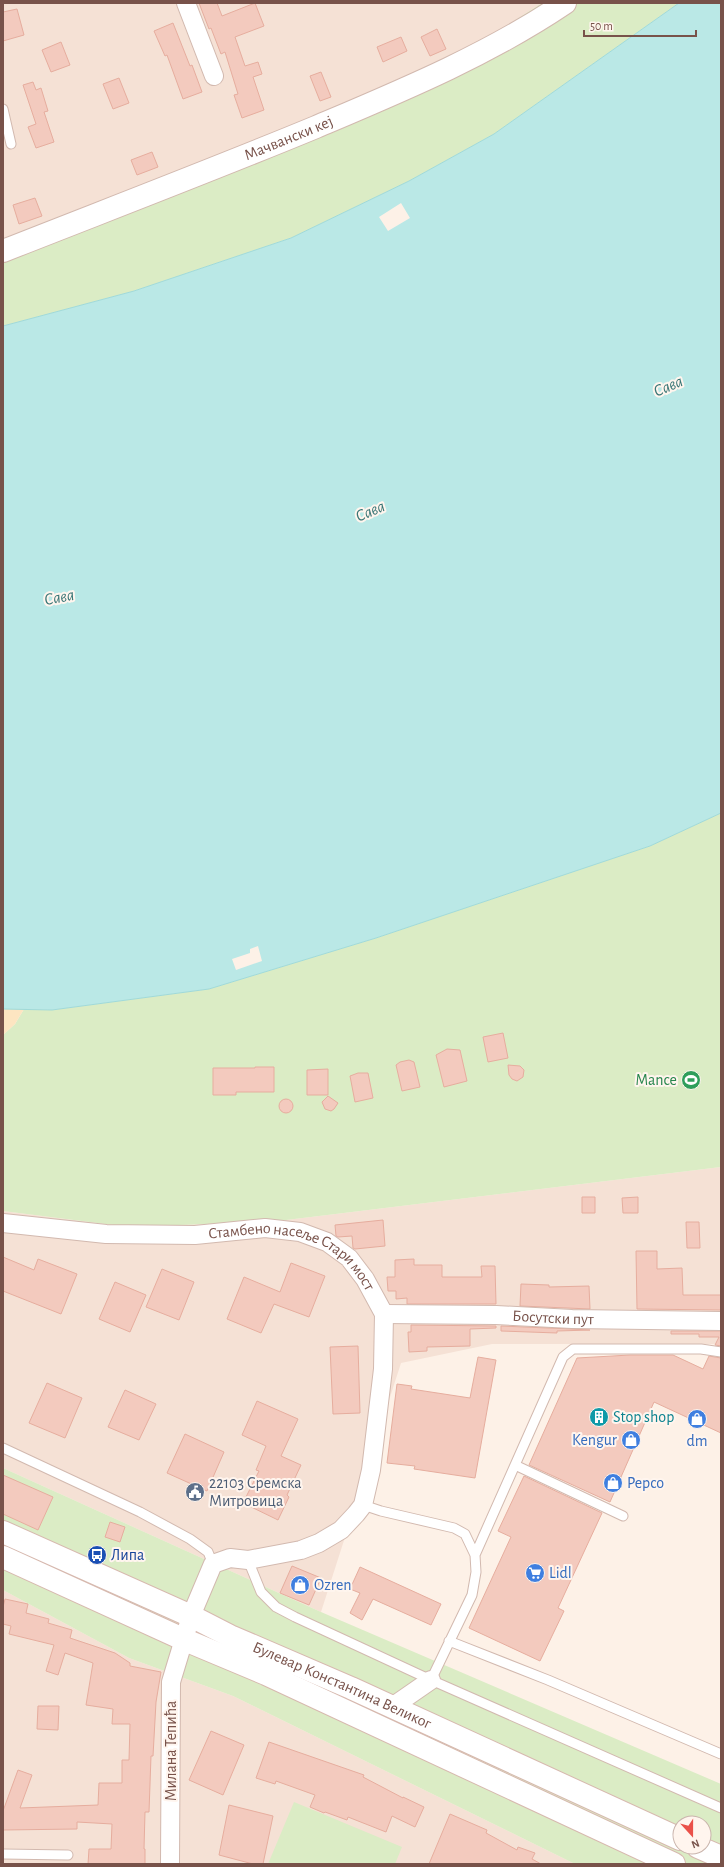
<svg xmlns="http://www.w3.org/2000/svg" width="724" height="1867" font-family="'Alegreya Sans',sans-serif">
	<rect width="100%" height="100%" fill="#fdf1e7"/>
	<path fill="#f5e1d5" d="M3,3H542L465,52L3,253Z
		M721,1167V1344H492L401,1363L321,1612L3,1468V1211L129,1227L278,1221Z
		M3,1590L129,1658L233,1696L575,1864H3Z"/>
	<path fill="#dbecc5" fill-rule="evenodd" d="M542,3H679L494,134L409,181L291,238L134,291L3,326V253L465,52Z
		M721,813V1167L278,1221L129,1227L3,1211V1035L15,1024L24,1009L52,1010L209,989L376,938L650,846Z
		M3,1468L321,1612L721,1784V1864H575L233,1696L129,1658L3,1590ZM680,1823H704V1847H680Z
		M294,1802L402,1847L395,1864H268Z"/>
	<path fill="#fde5c1" d="M3,1009H24L15,1024L3,1035Z"/>
	<path fill="#bae8e6" stroke="#a0dad9" d="M679,3H721V813L650,846L376,938L209,989L52,1010L3,1009V326L134,291L291,238L409,181L494,134Z"/>
	<path fill="#fdf1e7" d="M401,203L410,218L388,231L379,217Z
		M258,946L262,961L236,970L232,959L250,953V949Z"/>
	<path fill="#f3cabe" stroke="#e6ad9e" d="M199,3H217L222,16L255,3L264,26L235,37L245,66L258,62L262,74L253,77L264,110L242,118L234,95L238,94L225,52L221,54L211,28L209,29Z
		M17,9L24,35L3,41V12Z
		M173,23L190,66L192,65L202,92L183,99L167,55L165,56L154,31Z
		M437,29L446,49L430,56L421,37Z
		M401,37L407,51L383,62L377,47Z
		M61,42L70,65L51,72L42,50Z
		M321,72L331,97L320,101L310,76Z
		M119,78L129,103L113,109L103,84Z
		M33,82L36,90L41,88L48,111L44,112L54,142L36,148L28,127L36,124L23,85Z
		M152,152L158,167L137,175L131,160Z
		M35,198L42,216L19,224L13,205Z
		M503,1033L508,1058L488,1062L483,1037Z
		M447,1049L460,1050L467,1081L444,1087L436,1055Z
		M409,1060L414,1062L420,1087L402,1091L396,1065L400,1062Z
		M508,1065L520,1066L524,1070L523,1077L517,1081L512,1079L509,1075Z
		M255,1067H274V1092H236V1095H213V1068H255Z
		M328,1069V1095H307V1070Z
		M358,1073H368L373,1098L355,1102L350,1076Z
		M328,1096L338,1103L334,1109L331,1111L325,1109L322,1102Z
		M279 1106a7 7 0 1 1 14 0a7 7 0 1 1-14 0Z
		M582,1197H595V1213H582Z
		M638,1197V1213H623L622,1198Z
		M383,1220L385,1246L355,1249L353,1248L352,1236L338,1237L336,1236L335,1225Z
		M686,1222H699L700,1248H687Z
		M636,1251H657V1269L682,1268L683,1295H721V1310L637,1309Z
		M3,1257L34,1270L38,1259L77,1274L61,1314L3,1291Z
		M414,1259V1265H442V1277H482L481,1266H495L496,1304H407V1298L396,1299V1291H388L387,1277H395V1260Z
		M291,1263L325,1276L309,1317L274,1304L261,1333L227,1319L244,1277L280,1292Z
		M162,1269L194,1282L179,1320L146,1307Z
		M115,1282L146,1295L130,1332L99,1319Z
		M521,1284L549,1285V1287L589,1286L590,1309L520,1306Z
		M411,1325L496,1326V1328L470,1329V1346L427,1347V1351L409,1352L408,1332H411Z
		M501,1326L571,1329L590,1330L557,1331V1333L501,1331Z
		M671,1331H721V1346L715,1345L719,1337H699V1334H671Z
		M358,1346L360,1413L333,1414L330,1347Z
		M630,1355H673L703,1369L709,1356L721,1358V1433L654,1402L610,1502L529,1465L577,1358Z
		M478,1357L496,1360L475,1478L414,1469L415,1466L387,1463L397,1384L412,1386L411,1389L470,1398Z
		M47,1383L82,1398L65,1438L29,1423Z
		M125,1390L156,1404L139,1440L108,1427Z
		M257,1401L298,1419L281,1456L301,1465L287,1495L289,1497L278,1520L243,1503L259,1471L256,1470L266,1446L242,1435Z
		M185,1434L224,1452L207,1491L167,1473Z
		M3,1475L53,1497L38,1530L3,1514Z
		M524,1476L602,1513L558,1608L564,1611L540,1661L469,1628L511,1537L498,1531Z
		M110,1522L125,1527L120,1542L105,1537Z
		M292,1566L321,1578L309,1605L280,1593Z
		M360,1567L441,1604L431,1625L373,1599L362,1620L350,1613L360,1593L350,1589Z
		M5,1599L28,1604L26,1613L49,1619L48,1623L72,1630L70,1638L115,1653L130,1663V1666L161,1672L156,1702L153,1756H151L149,1812H145L144,1849H145V1864H88L89,1849H111L112,1824L77,1822V1829L3,1830V1811L18,1770L32,1775L20,1808L98,1805L99,1783H122V1760H129L130,1724H112L113,1709L86,1705L93,1663L65,1653L58,1675L46,1671L54,1645L9,1634L11,1626L3,1624V1607Z
		M38,1706H59L58,1730L37,1729Z
		M211,1731L244,1745L223,1795L189,1780Z
		M269,1742L364,1775L363,1777L403,1798V1797L424,1807L415,1827L392,1816L386,1832L348,1817L347,1820L325,1812L324,1813L310,1807L315,1795L276,1781L275,1784L256,1778Z
		M229,1805L273,1816L263,1864H253L219,1855Z
		M450,1814L487,1830L486,1833L517,1850L518,1847L535,1853L532,1859L541,1864H429Z"/>
	<g fill="none" stroke-linecap="round" stroke-linejoin="round">
		<defs>
			<path id="service" d="M3,109L11,144
				M3,1448L140,1512L190,1539L208,1552L213,1564
				M515,1465L623,1516
				M363,1505L381,1511L454,1528L465,1534L475,1555L476,1572L472,1595L431,1680
				M475,1555L563,1357L573,1349H701L721,1352
				M248,1560L261,1592L276,1607L295,1617L431,1680L721,1808
				M449,1641L548,1680L721,1754
				M3,1854L68,1855"/>
			<g id="minor">
				<path d="M186,3L214,76"/>
				<path id="s1" d="M3,1223L106,1234L195,1235L265,1228L300,1232L327,1242L349,1258L365,1279L384,1314L383,1369L371,1470L363,1505L356,1514L341,1530L319,1543L301,1550L248,1560L230,1558L213,1564L191,1616L171,1682L170,1864"/>
				<path id="s2" d="M384,1314L496,1315L572,1319L721,1321"/>
				<path d="M392,1707L431,1680"/>
			</g>
			<g id="tertiary">
				<path id="s3" d="M3,251C107,210 212,170 316,127C401,91 488,55 565,3"/>
			</g>
			<g id="secondary">
				<path id="s4" d="M3,1532L191,1616L230,1636L351,1688L680,1839"/>
				<path d="M3,1557L185,1640L266,1674L674,1864"/>
				<path d="M698,1847L721,1857"/>
			</g>
		</defs>
		<use href="#service" stroke="#d2b9af" stroke-width="11"/>
		<use href="#minor" stroke="#d2b9af" stroke-width="20"/>
		<use href="#tertiary" stroke="#d2b9af" stroke-width="24"/>
		<use href="#secondary" stroke="#d7b9af" stroke-width="24"/>
		<use href="#service" stroke="#fff" stroke-width="9"/>
		<use href="#minor" stroke="#fff" stroke-width="18"/>
		<use href="#tertiary" stroke="#fff" stroke-width="22"/>
		<use href="#secondary" stroke="#fff" stroke-width="22"/>
	</g>
	<defs>
		<symbol id="stadium-disc" viewBox="-11 -11 22 22"><circle r="9.5" fill="#2e9e5b" stroke="#fff5ee"/><path d="M0-5a6.5 5 0 1 0 0 10a6.5 5 0 1 0 0-10ZM-3.5-1.8h7v3.6h-7Z" fill="#fff"/></symbol>
		<symbol id="building-disc" viewBox="-11 -11 22 22"><circle r="9.5" fill="#0f9aa8" stroke="#fff5ee"/><path d="M-4-6H4V6H1V3H-1V6H-4ZM-2.5-4.3h1.7v1.8h-1.7ZM.8-4.3h1.7v1.8H.8ZM-2.5-1h1.7V.8h-1.7ZM.8-1h1.7V.8H.8Z" fill="#fff"/></symbol>
		<symbol id="shop-disc" viewBox="-11 -11 22 22"><circle r="9.5" fill="#3f7fe0" stroke="#fff5ee"/><path d="M-5-2.5h2.3a2.7 3.5 0 0 1 5.4 0H5L5.5 6h-11ZM-1.5-2.5h3a1.5 2.3 0 0 0-3 0Z" fill="#fff"/></symbol>
		<symbol id="civic-disc" viewBox="-11 -11 22 22"><circle r="9.5" fill="#5c6f8a" stroke="#fff5ee"/><path d="M-.6-6.5H3V-4.5H.6V-3L4-1V1h2V6H-6V1h2V-1L-.6-3ZM-1.2 2.5V6h2.4V2.5Z" fill="#fff"/></symbol>
		<symbol id="bus-disc" viewBox="-11 -11 22 22"><circle r="9.5" fill="#1a4fb4" stroke="#fff5ee"/><path d="M-5-6H5V4H4V6H2V4H-2V6H-4V4H-5ZM-3.5-4V0h7V-4ZM-3.5 1.2v1.5H-2V1.2ZM2 1.2v1.5H3.5V1.2Z" fill="#fff"/></symbol>
		<symbol id="supermarket-disc" viewBox="-11 -11 22 22"><circle r="9.5" fill="#3f7fe0" stroke="#fff5ee"/><path d="M-6-5.5h2.5l.6 2H6L4.5 2H-2.5L-4.4-4H-6ZM-1.5 3.2a1.3 1.3 0 1 0 .1 0ZM3 3.2a1.3 1.3 0 1 0 .1 0Z" fill="#fff"/></symbol>
	</defs>
	<g fill-rule="evenodd">
		<use href="#stadium-disc" x="680" y="1069" width="22" height="22"/>
		<use href="#building-disc" x="588" y="1406" width="22" height="22"/>
		<use href="#shop-disc" x="686" y="1408" width="22" height="22"/>
		<use href="#shop-disc" x="620" y="1429" width="22" height="22"/>
		<use href="#shop-disc" x="602" y="1472" width="22" height="22"/>
		<use href="#civic-disc" x="184" y="1481" width="22" height="22"/>
		<use href="#bus-disc" x="86" y="1544" width="22" height="22"/>
		<use href="#supermarket-disc" x="524" y="1562" width="22" height="22"/>
		<use href="#shop-disc" x="289" y="1574" width="22" height="22"/>
	</g>
	<g text-anchor="middle" dominant-baseline="central" stroke-width="4" stroke-linejoin="round" paint-order="stroke">
		<g font-size="16" fill="#78524a" stroke="#fff5ee">
			<text stroke="none"><textPath href="#s3" startOffset="307">Мачвански кеј</textPath></text>
			<text stroke="none"><textPath href="#s1" startOffset="299">Стамбено насеље Стари мост</textPath></text>
			<text stroke="none"><textPath href="#s2" startOffset="169">Босутски пут</textPath></text>
			<text stroke="none"><textPath href="#s4" startOffset="372">Булевар Константина Великог</textPath></text>
			<text transform="translate(171 1751) rotate(-90)">Милана Тепића</text>
		</g>
		<g font-size="16" fill="#27864d" stroke="#fff5ee" text-anchor="end">
			<text x="677" y="1080">Mance</text>
		</g>
		<g font-size="16" fill="#0d838f" stroke="#fff5ee" text-anchor="start">
			<text x="613" y="1417">Stop shop</text>
		</g>
		<g font-size="16" fill="#366cbe" stroke="#fff5ee" text-anchor="start">
			<text x="617" y="1440" text-anchor="end">Kengur</text>
			<text x="697" y="1441" text-anchor="middle">dm</text>
			<text x="627" y="1483">Pepco</text>
			<text x="549" y="1573">Lidl</text>
			<text x="314" y="1585">Ozren</text>
		</g>
		<g font-size="16" fill="#4e5e75" stroke="#fff5ee" text-anchor="start">
			<text x="209" y="1483">22103 Сремска<tspan x="209" dy="18">Митровица</tspan></text>
		</g>
		<g font-size="16" fill="#164399" stroke="#fff5ee" text-anchor="start">
			<text x="111" y="1555">Липа</text>
		</g>
		<g font-size="17" font-style="italic" fill="#3a7676" stroke="#fff5ee">
			<text transform="translate(668 386) rotate(-23)">Сава</text>
			<text transform="translate(370 511) rotate(-23)">Сава</text>
			<text transform="translate(59 597) rotate(-11)">Сава</text>
		</g>
	</g>
	<rect width="724" height="1867" fill="none" stroke="#78524a" stroke-width="8"/>
	<g transform="translate(692 1835) rotate(159)"><circle r="19" fill="#fff5ee" stroke="#c9b4ac"/>
	<path d="M0-3L7 15L0 10L-7 15Z" fill="#ea5149"/>
	<text y="-6" font-size="11" font-weight="bold" text-anchor="middle" fill="#78524a">N</text>
	</g>
	<path d="M584 30v6h112v-6" fill="none" stroke="#78524a" stroke-width="2"/>
	<text x="590" y="30" font-size="12" fill="#78524a" stroke="#fff5ee" stroke-width="3" paint-order="stroke">50 m</text>
</svg>
